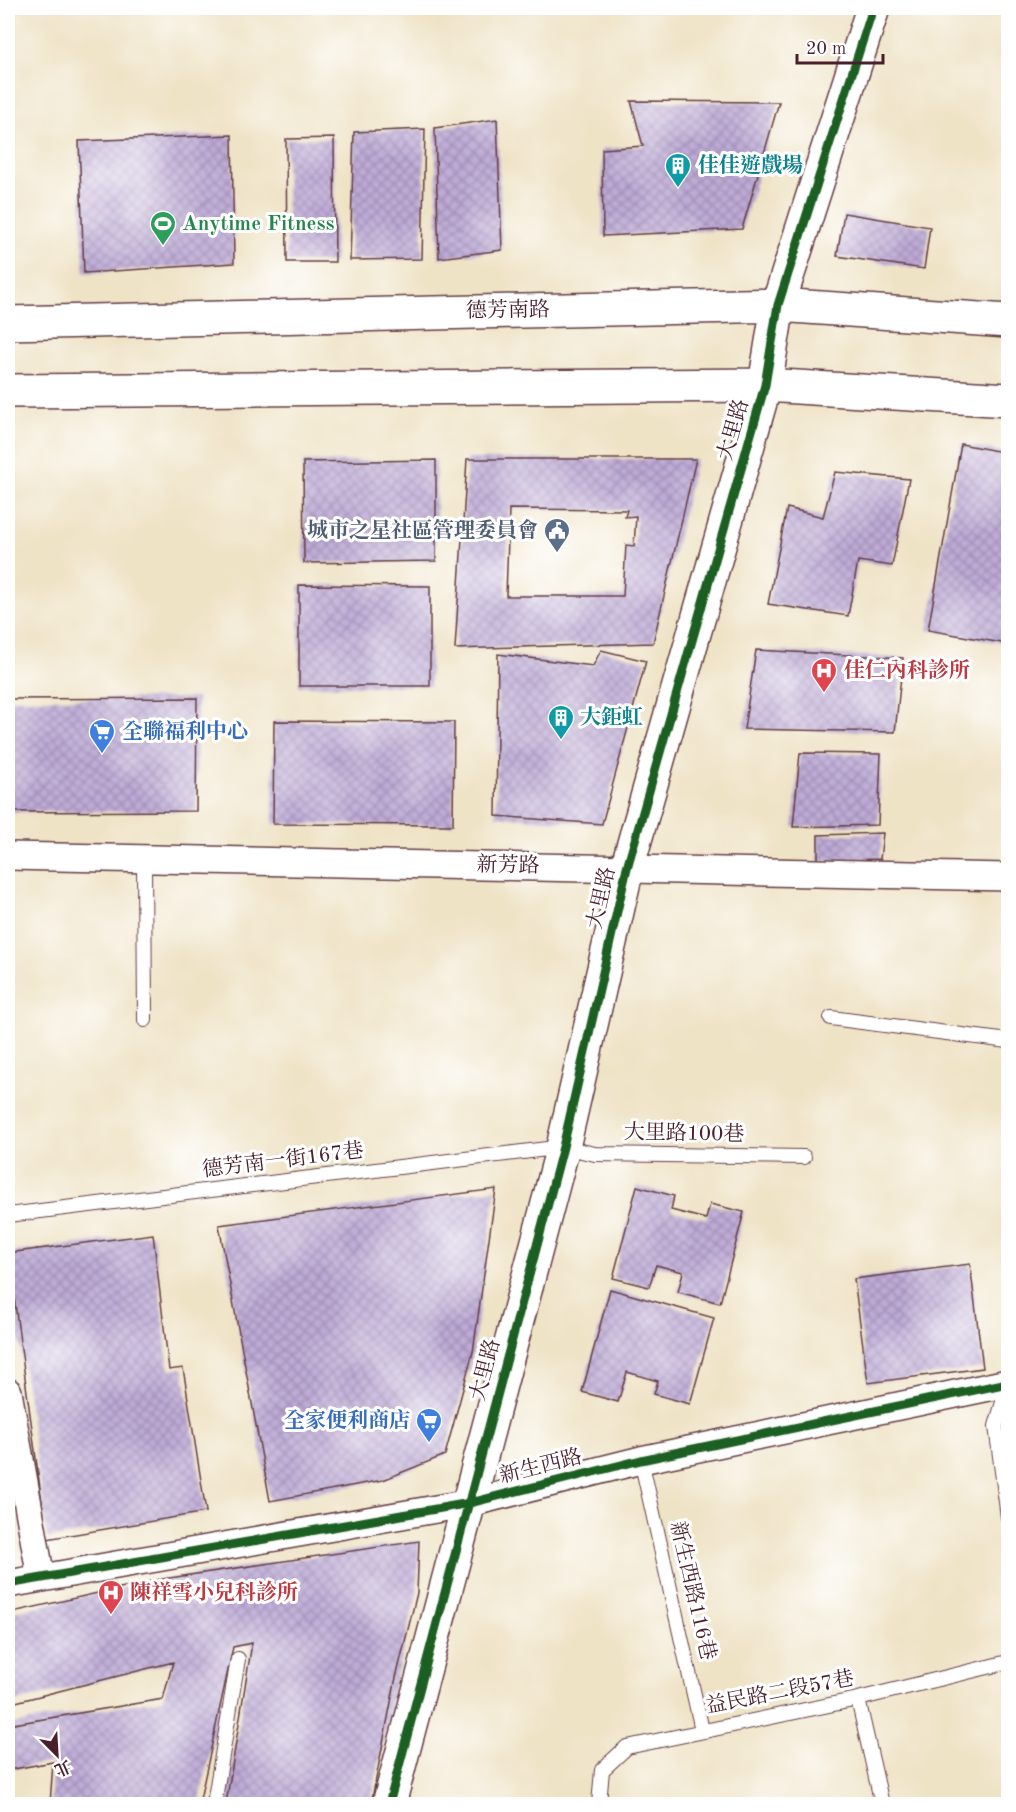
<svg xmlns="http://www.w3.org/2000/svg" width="1016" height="1812" font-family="'Old Standard TT','Noto Serif TC',serif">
	<defs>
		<pattern id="building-cross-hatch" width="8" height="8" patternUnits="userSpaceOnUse" patternTransform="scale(1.5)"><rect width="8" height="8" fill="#beabd7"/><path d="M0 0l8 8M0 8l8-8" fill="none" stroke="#9c8baf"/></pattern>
	</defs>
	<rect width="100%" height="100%" fill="#fff"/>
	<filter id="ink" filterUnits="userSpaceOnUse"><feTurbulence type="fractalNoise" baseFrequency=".0167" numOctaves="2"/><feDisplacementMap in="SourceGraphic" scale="12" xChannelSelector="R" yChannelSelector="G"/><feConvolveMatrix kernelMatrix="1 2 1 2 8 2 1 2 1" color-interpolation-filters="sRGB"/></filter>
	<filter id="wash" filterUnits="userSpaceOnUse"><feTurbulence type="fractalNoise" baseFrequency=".008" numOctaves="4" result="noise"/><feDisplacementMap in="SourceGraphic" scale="24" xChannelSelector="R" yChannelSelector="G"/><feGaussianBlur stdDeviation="1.35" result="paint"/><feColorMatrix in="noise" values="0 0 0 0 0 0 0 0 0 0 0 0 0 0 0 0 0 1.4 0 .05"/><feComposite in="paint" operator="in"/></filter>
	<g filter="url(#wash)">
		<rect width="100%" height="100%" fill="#efe3c6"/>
		<g id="blocks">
			<path fill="url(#building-cross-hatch)" fill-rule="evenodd" d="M631,101L779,102L742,229L603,236L602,149L643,146Z
				M497,119L502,250L439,258L435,128Z
				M425,129L422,259L350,260L354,132Z
				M232,135L234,263L84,273L79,141Z
				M334,138L335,262H287L286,139Z
				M844,213L930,227L924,269L837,256Z
				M961,444L1008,453V644L928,630Z
				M467,459H696L653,643L455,649ZM509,509L627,510L625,517L636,516L634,546L626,545L623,596H506Z
				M436,460V561L304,563L303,462Z
				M835,472L909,479L892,566L858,561L848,616L768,604L787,508L823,517Z
				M299,585L430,586V686H299Z
				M601,650L646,661L602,824L496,816L498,654L593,666Z
				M756,650L903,658L895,732L744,729Z
				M197,698L196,811L8,812V699Z
				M274,721L454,722L453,825L273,824Z
				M800,753L881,754L878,825L793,827Z
				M883,833L880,859L818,861V835Z
				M637,1186L674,1196L671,1210L706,1219L710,1204L744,1212L720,1303L678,1292L683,1272L656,1265L649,1287L613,1278Z
				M496,1189L473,1352L445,1455L383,1480L270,1501L219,1225Z
				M153,1234L169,1370L183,1368L206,1512L47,1539L8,1253Z
				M970,1264L983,1368L868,1383L854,1279Z
				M610,1289L714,1318L690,1404L654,1394L658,1381L627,1372L618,1402L582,1392Z
				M419,1541L417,1593L395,1682L371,1804H226L252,1643L233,1647L199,1804H50L53,1762L8,1770V1725L163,1699L173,1662L8,1704V1613L156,1580Z"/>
		</g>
	</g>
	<g filter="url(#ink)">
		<use href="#blocks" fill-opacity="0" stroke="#633c42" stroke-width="1.5"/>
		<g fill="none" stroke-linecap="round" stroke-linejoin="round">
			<defs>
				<path id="service" d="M144,859L145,1020
					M831,1018L1008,1041
					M8,1215L563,1147L595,1154L804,1157
					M1008,1385L996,1426L1008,1517
					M641,1460L702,1730
					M858,1699L882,1804
					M214,1804L238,1659
					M599,1804L602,1770L627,1747L858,1699L1008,1662"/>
				<path id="minor" d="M8,856L1008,877
					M8,1392L41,1578
					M8,1584L470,1503L641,1460L1008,1383"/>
				<path id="tertiary" d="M8,323L778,305L1008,321
					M8,391L765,385L1008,400
					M389,1804L563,1147L627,868L765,385L778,305L873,8"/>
			</defs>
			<use href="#service" stroke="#633c42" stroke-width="16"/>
			<use href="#minor" stroke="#633c42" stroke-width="30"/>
			<use href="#tertiary" stroke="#633c42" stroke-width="36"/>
			<use href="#service" stroke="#fff" stroke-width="14"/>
			<use href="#minor" stroke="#fff" stroke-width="27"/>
			<use href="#tertiary" stroke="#fff" stroke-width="33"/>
			<defs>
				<path id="cycleway" d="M8,1584L470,1503L641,1460L1008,1383
					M389,1804L563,1147L627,868L765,385L778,305L873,8"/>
			</defs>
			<use href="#cycleway" stroke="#fff" stroke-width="13"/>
			<use href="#cycleway" stroke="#1b5e20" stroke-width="9"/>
		</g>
	</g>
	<defs>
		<symbol id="building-pin" viewBox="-11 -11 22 30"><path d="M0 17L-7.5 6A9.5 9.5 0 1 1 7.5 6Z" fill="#0f9aa8" stroke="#fff"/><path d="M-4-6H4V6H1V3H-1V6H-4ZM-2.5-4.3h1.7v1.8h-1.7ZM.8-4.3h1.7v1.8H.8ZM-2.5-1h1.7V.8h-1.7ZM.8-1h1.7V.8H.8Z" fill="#fff"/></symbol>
		<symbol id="stadium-pin" viewBox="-11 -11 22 30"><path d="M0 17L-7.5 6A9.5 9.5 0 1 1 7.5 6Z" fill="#2e9e5b" stroke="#fff"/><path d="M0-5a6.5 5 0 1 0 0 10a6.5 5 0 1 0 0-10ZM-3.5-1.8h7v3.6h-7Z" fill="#fff"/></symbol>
		<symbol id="civic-pin" viewBox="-11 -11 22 30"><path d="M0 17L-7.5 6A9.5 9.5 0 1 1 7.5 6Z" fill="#5c6f8a" stroke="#fff"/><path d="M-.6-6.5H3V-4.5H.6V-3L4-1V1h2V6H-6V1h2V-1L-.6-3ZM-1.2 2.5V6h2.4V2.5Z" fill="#fff"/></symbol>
		<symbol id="hospital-pin" viewBox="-11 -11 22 30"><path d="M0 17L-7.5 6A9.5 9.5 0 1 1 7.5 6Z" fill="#e0444e" stroke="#fff"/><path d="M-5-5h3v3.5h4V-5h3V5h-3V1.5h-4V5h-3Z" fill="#fff"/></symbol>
		<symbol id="supermarket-pin" viewBox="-11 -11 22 30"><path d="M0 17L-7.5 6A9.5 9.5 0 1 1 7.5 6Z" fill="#3f7fe0" stroke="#fff"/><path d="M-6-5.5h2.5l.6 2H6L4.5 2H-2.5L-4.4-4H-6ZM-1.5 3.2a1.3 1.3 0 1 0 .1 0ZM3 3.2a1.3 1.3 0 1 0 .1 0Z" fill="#fff"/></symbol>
	</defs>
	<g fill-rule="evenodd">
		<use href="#building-pin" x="663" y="151" width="30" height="40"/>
		<use href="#stadium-pin" x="148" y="209" width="30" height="40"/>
		<use href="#civic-pin" x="542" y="516" width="30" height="40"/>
		<use href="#hospital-pin" x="809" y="656" width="30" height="40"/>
		<use href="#building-pin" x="546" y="703" width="30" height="40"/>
		<use href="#supermarket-pin" x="87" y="717" width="30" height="40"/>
		<use href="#supermarket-pin" x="414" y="1406" width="30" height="40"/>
		<use href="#hospital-pin" x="96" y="1578" width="30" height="40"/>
	</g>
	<g text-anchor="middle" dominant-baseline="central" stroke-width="6" stroke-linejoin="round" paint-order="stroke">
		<g font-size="21" font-weight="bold" fill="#0d838f" stroke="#fff" text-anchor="start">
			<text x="698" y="166">佳佳遊戲場</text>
			<text x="580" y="718">大鉅虹</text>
		</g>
		<g font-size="21" font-weight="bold" fill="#27864d" stroke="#fff" text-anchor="start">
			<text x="182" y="224">Anytime Fitness</text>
		</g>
		<g font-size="21" fill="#4a1f2b" stroke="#fff">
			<text transform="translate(508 311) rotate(-1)">德芳南路</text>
			<text transform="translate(734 430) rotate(-74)">大里路</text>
			<text transform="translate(508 866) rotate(1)">新芳路</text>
			<text transform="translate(602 898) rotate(-77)">大里路</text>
			<text transform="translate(684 1134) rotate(1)">大里路100巷</text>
			<text transform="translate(283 1161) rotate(-7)">德芳南一街167巷</text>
			<text transform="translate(486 1370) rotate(-75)">大里路</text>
			<text transform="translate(541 1467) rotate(-14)">新生西路</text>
			<text transform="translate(692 1591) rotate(77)">新生西路116巷</text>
			<text transform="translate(780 1693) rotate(-11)">益民路二段57巷</text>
		</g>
		<g font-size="21" font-weight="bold" fill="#4e5e75" stroke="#fff" text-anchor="end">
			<text x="538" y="531">城市之星社區管理委員會</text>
		</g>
		<g font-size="21" font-weight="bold" fill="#be3a42" stroke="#fff" text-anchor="start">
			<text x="844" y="671">佳仁內科診所</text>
			<text x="130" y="1593">陳祥雪小兒科診所</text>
		</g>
		<g font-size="21" font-weight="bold" fill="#366cbe" stroke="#fff" text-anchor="start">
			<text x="122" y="732">全聯福利中心</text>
			<text x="410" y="1421" text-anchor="end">全家便利商店</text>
		</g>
	</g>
	<rect width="1016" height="1812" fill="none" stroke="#fff" stroke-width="30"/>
	<g transform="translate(57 1755) rotate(156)" stroke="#ffffff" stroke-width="4.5" paint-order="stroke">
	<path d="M0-4.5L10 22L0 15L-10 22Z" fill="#4a1f2b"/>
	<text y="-9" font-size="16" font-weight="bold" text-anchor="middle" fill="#4a1f2b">北</text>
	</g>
	<path d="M797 54v9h86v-9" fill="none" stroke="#4a1f2b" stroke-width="3"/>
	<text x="806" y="54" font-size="18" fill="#4a1f2b" stroke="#ffffff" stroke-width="4.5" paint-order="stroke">20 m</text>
</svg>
